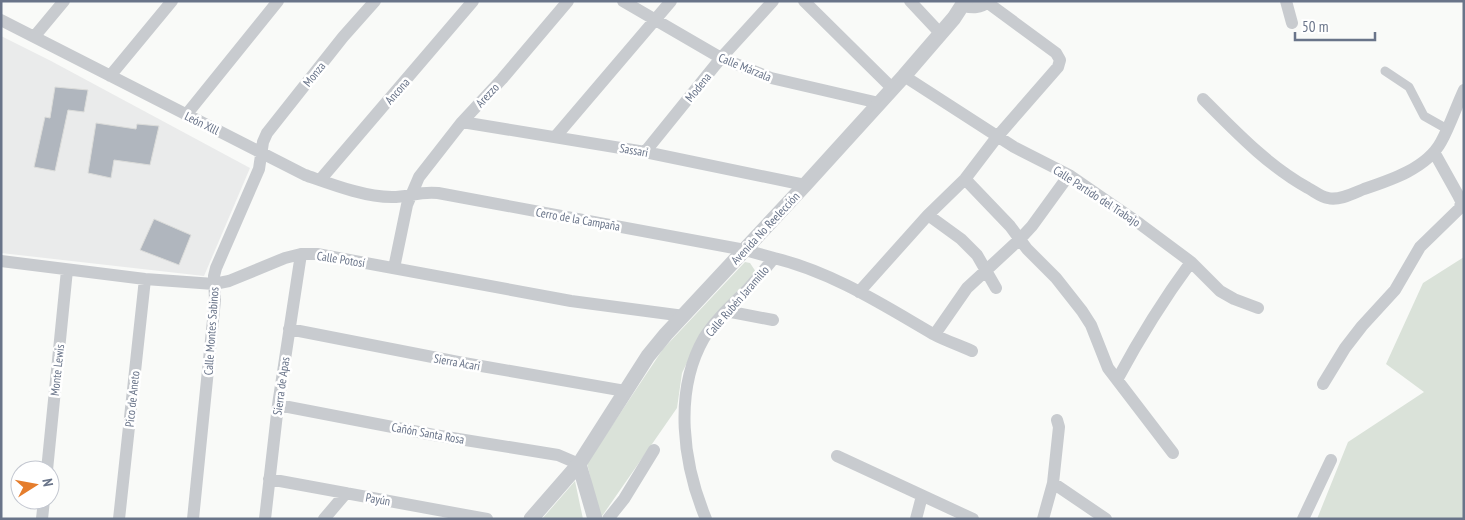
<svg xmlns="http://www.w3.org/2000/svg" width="1465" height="520" font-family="'PT Sans Narrow',sans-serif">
	<rect width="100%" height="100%" fill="#f9faf8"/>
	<path fill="#eaebeb" d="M1,36L51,61L250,168L204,276L1,253Z"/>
	<path fill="#dae2d9" d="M1464,257V519H1317L1348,442L1424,392L1386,364L1423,283Z
		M745,262L750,263L756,272L699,338L682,373L677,408L600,519L587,463L663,349Z
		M575,481L583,519H542Z"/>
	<path fill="#b0b6be" stroke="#dbdcda" d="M55,87L88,90L84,112L68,110L55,171L34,167L45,117L50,118Z
		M96,123L136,129L137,124L159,126L150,165L114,160L111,178L88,173Z
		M154,219L191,235L179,265L140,250Z"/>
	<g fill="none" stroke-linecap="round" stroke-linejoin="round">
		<path stroke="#c8cbcf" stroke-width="9" d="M1385,71L1409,87L1424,116L1447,129"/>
		<path stroke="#c8cbcf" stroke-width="12" d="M623,1L721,58L771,78L879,103
			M804,1L892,88
			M910,1L940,33
			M1286,1L1292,23
			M962,5C973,9 980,8 990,1
			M1,20L305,175C331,184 364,197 392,197C409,197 419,191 438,193L745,250L774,258C765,269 756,280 747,290C732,305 715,320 704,338C673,392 683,464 706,519
			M34,37L64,1
			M110,76L172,1
			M904,76L1014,147L1069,175L1140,224L1191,262L1220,291L1234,299L1258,308
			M1203,99C1236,132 1267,165 1308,188C1314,191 1321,197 1328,198C1339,201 1354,193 1364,189C1391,180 1427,168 1441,142C1450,126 1456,107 1464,90
			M186,115L278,1
			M462,122L645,152L805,185
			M556,136L671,1
			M645,152L721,58L773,1
			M965,179L1010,226L1027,249L1056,278L1082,311L1091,325L1108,368L1173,453
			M320,180L473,1
			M928,215L961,239L977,255L996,288
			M774,258C832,272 883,305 933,334C946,341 959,345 972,351
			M1,261L145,279L214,284L229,281L285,258L301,254H317L571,301L684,316
			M394,268L407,205L419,177L462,122L502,79L568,1
			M859,292L928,215L965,179L997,137L1058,67L1060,60L1056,53L988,3
			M726,311L773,320
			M289,329L458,362L625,391
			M935,334L967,288L1020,239L1032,226L1069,175
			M1117,380C1139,339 1163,300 1191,262
			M1323,384L1345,348L1362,326L1395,290L1420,247L1460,208L1461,201L1458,195L1434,152
			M278,405L434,435L558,455L579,464
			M837,456L973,519
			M47,470L67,270
			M269,479L487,519
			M1053,483L1106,519
			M42,519L44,500
			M119,519L145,279
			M193,519L215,300L214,276L216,268L259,169L263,142L267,133L343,37L375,1
			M265,519L278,405L301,254
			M324,519L346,493
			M608,519L624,499L654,450
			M916,519L922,496
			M1043,519L1053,483L1059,427L1057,420
			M1303,519L1331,460"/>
		<path stroke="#c8cbcf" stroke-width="15" d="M579,464L595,519
			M531,519L579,464L648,356L666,334L805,185L904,76L954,18L965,1"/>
	</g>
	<g text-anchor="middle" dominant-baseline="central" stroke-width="5" stroke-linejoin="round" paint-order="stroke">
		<g font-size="12" fill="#697489" stroke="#fff">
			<text transform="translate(745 67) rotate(22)">Calle Márzala</text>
			<text transform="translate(314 74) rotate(-51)">Monza</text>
			<text transform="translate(698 87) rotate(-51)">Modena</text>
			<text transform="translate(397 91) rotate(-49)">Ancona</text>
			<text transform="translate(487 95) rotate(-47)">Arezzo</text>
			<text transform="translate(202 123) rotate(26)">León Xlll</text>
			<text transform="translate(634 150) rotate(10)">Sassari</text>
			<text transform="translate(1097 196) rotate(33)">Calle Partido del Trabajo</text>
			<text transform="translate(578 219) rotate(10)">Cerro de la Campaña</text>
			<text transform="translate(765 228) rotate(-47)">Avenida No Reelección</text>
			<text transform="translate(341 259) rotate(9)">Calle Potosí</text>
			<text transform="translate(737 301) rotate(-49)">Calle Rubén Jaramillo</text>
			<text transform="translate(211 331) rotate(-86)">Calle Montes Sabinos</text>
			<text transform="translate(457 362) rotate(10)">Sierra Acari</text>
			<text transform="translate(57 370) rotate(-84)">Monte Lewis</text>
			<text transform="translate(281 386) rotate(-82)">Sierra de Apas</text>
			<text transform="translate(132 399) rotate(-84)">Pico de Aneto</text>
			<text transform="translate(428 433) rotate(10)">Cañón Santa Rosa</text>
			<text transform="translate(378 499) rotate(10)">Payún</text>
		</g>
	</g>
	<rect width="1465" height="520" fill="none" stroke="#697489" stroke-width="5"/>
	<g transform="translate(35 485) rotate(79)"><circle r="24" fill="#ffffff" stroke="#c3c7d0"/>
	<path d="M0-4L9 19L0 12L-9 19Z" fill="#e57d2c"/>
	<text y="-8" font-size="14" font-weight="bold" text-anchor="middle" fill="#697489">N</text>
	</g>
	<path d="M1295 32v8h80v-8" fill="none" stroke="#697489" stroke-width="2.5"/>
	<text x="1302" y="32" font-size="15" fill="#697489" stroke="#ffffff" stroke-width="4" paint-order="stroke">50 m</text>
</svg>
